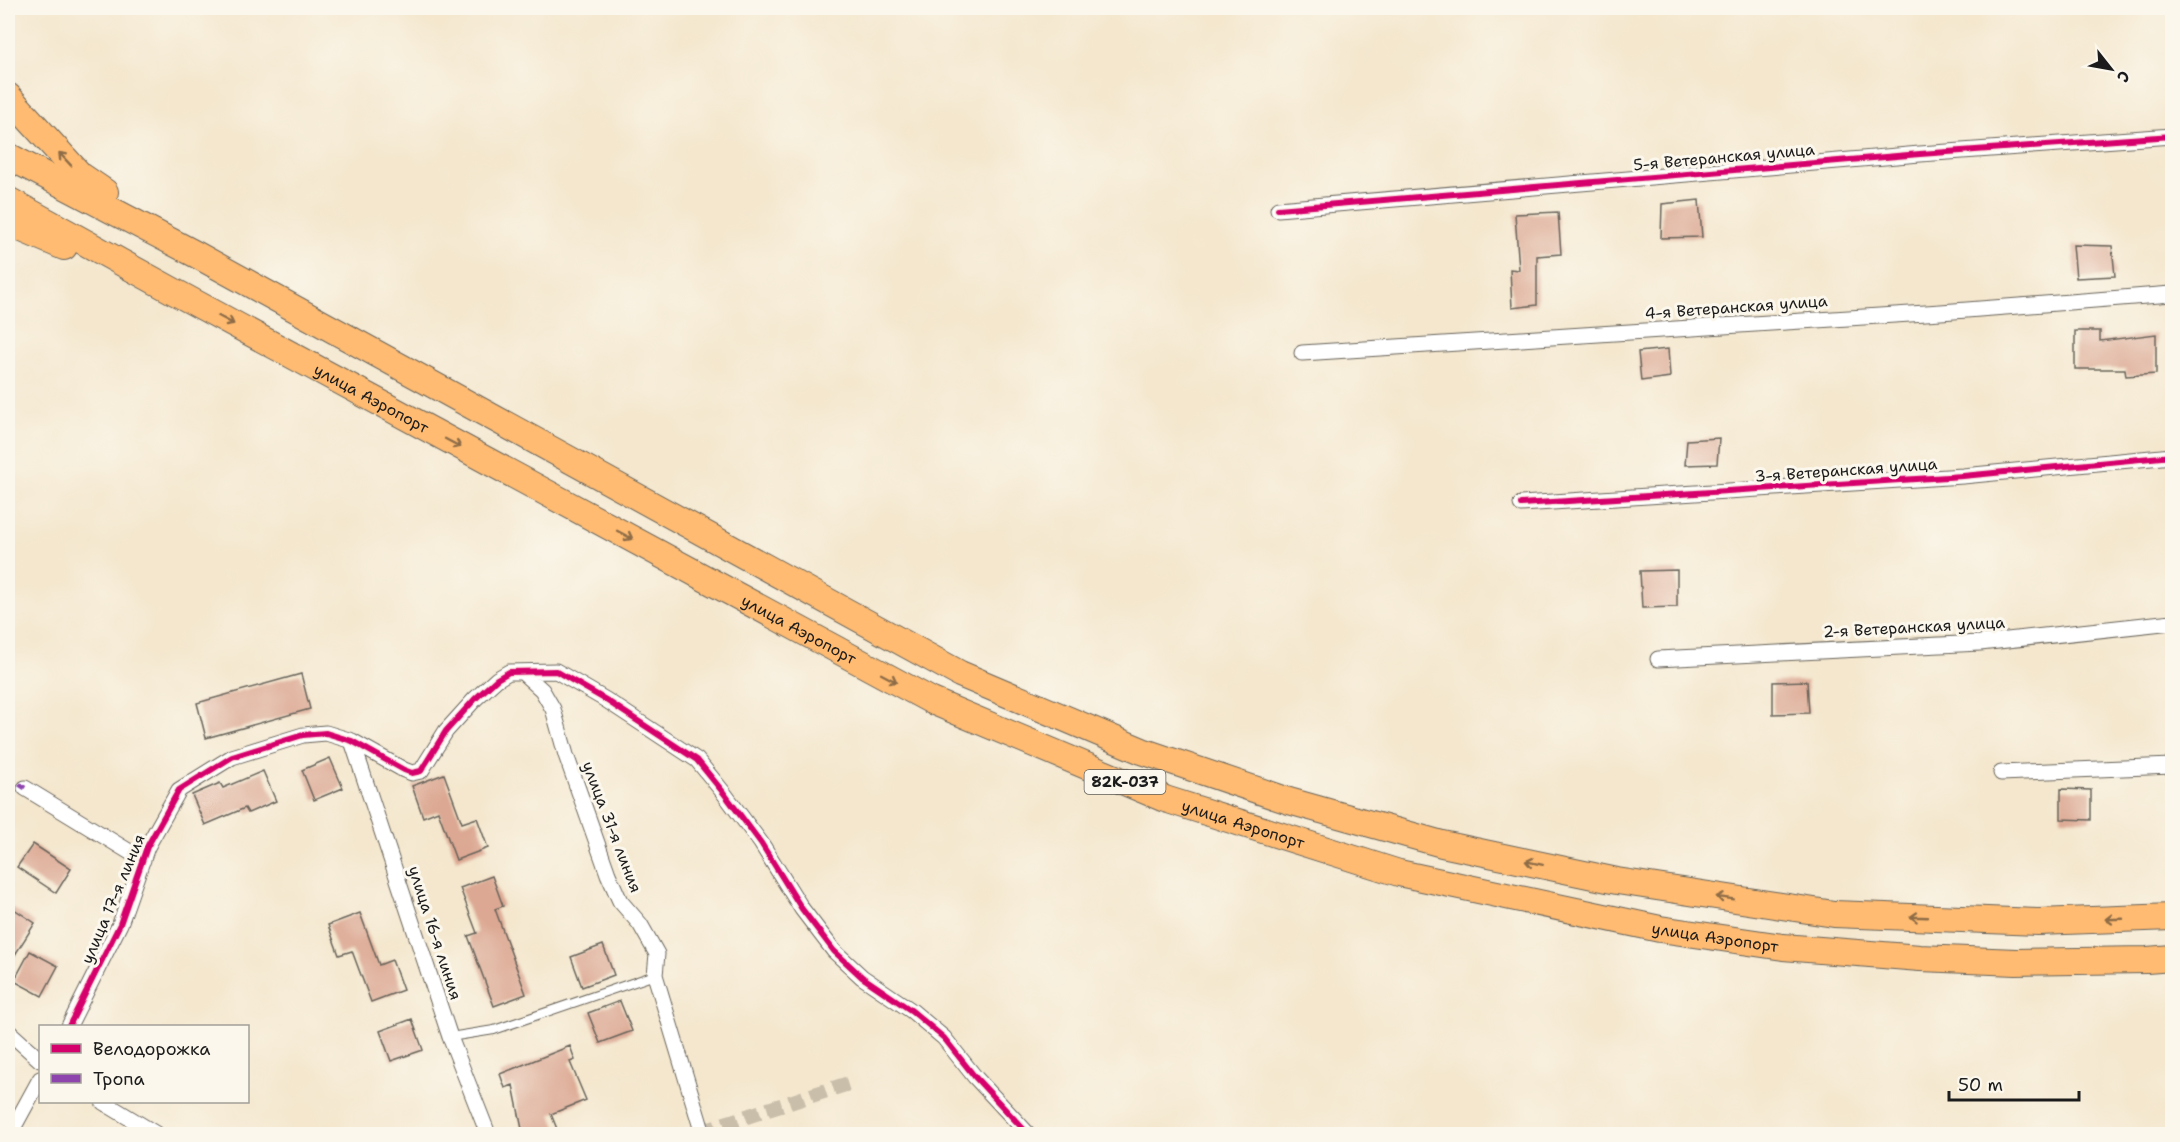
<svg xmlns="http://www.w3.org/2000/svg" width="2180" height="1142" font-family="'Shantell Sans',sans-serif">
	<rect width="100%" height="100%" fill="#fbf7ec"/>
	<filter id="ink" filterUnits="userSpaceOnUse"><feTurbulence type="fractalNoise" baseFrequency=".0167" numOctaves="2"/><feDisplacementMap in="SourceGraphic" scale="12" xChannelSelector="R" yChannelSelector="G"/><feConvolveMatrix kernelMatrix="1 2 1 2 8 2 1 2 1" color-interpolation-filters="sRGB"/></filter>
	<filter id="wash" filterUnits="userSpaceOnUse"><feTurbulence type="fractalNoise" baseFrequency=".008" numOctaves="4" result="noise"/><feDisplacementMap in="SourceGraphic" scale="24" xChannelSelector="R" yChannelSelector="G"/><feGaussianBlur stdDeviation="1.35" result="paint"/><feColorMatrix in="noise" values="0 0 0 0 0 0 0 0 0 0 0 0 0 0 0 0 0 1.4 0 .05"/><feComposite in="paint" operator="in"/></filter>
	<g filter="url(#wash)">
		<rect width="100%" height="100%" fill="#f4e7ce"/>
		<g id="blocks">
			<path fill="#dca893" d="M1699,200L1702,237L1661,238L1662,204Z
				M1558,212L1561,254L1537,256V305L1512,308L1510,269L1519,270L1515,214Z
				M2073,245L2112,246L2115,276L2076,278Z
				M2075,331H2100V341L2156,334V374L2126,376L2125,369H2075Z
				M1668,349L1670,377L1641,381L1638,352Z
				M1719,438L1717,464L1685,465L1687,440Z
				M1677,570V607L1642,608L1640,571Z
				M301,674L310,709L206,738L197,703Z
				M1807,681L1809,713L1773,714V682Z
				M330,758L343,788L314,800L302,770Z
				M263,771L276,801L248,813L245,808L205,825L192,795L220,783L223,788Z
				M444,774L462,823L477,818L488,848L456,860L438,811L423,817L412,786Z
				M2061,789L2091,790V820L2061,819Z
				M33,844L71,869L56,893L17,867Z
				M492,876L503,906L495,909L526,994L494,1006L468,936L477,933L460,888Z
				M8,905L35,923L8,966Z
				M360,913L379,965L392,960L403,990L371,1002L352,951L339,955L328,925Z
				M603,945L614,975L582,987L571,957Z
				M30,951L58,966L42,996L14,981Z
				M620,1001L632,1031L600,1043L588,1013Z
				M412,1019L423,1050L391,1061L380,1031Z
				M570,1046L575,1060L570,1062L586,1100L551,1114L559,1134H523L513,1085L505,1088L500,1074Z"/>
		</g>
	</g>
	<g filter="url(#ink)">
		<use href="#blocks" fill-opacity="0" stroke="#68635a" stroke-width="1.5"/>
		<g fill="none" stroke-linecap="round" stroke-linejoin="round">
			<path stroke="#c9beaa" stroke-width="15" stroke-dasharray="15 8" stroke-linecap="butt" d="M702,1131L853,1082"/>
			<defs>
				<path id="lane" d="M450,1037L494,1030L655,975"/>
				<path id="street" d="M1278,209L1920,154L2172,136
					M1302,353L1941,312L2172,294
					M1521,504L1963,476L2172,456
					M1658,659L1980,643L2172,622
					M522,672L542,690L553,709L566,755L608,874L620,901L640,924L657,954L655,975L703,1134
					M352,741L450,1037L488,1134
					M2001,773L2172,766
					M25,788L143,860
					M69,1026L120,924L147,847L179,790L232,757L303,735L326,733L352,741L404,770L412,773L421,771L446,731L475,699L497,679L509,672L556,671L606,700L697,760L723,792L761,843L802,909L834,951L862,977L912,1011L944,1038L975,1077L1028,1134
					M8,1031L40,1060
					M103,1102L156,1134
					M10,1134L40,1079"/>
				<g id="primary">
					<path d="M8,96L80,175L105,192"/>
					<path d="M8,156L197,255L960,674L1142,751L1289,801L1442,844L1617,881L1834,914L2038,922L2172,917"/>
					<path id="s1" d="M8,200L175,292L932,701L1165,799L1399,873L1660,929L1783,947L1920,958L2016,962L2147,960L2172,958"/>
					<path d="M8,223L64,247"/>
				</g>
			</defs>
			<use href="#lane" stroke="#68635a" stroke-width="10"/>
			<use href="#street" stroke="#68635a" stroke-width="17"/>
			<use href="#primary" stroke="#68635a" stroke-width="28"/>
			<use href="#lane" stroke="#fff" stroke-width="8"/>
			<use href="#street" stroke="#fff" stroke-width="15"/>
			<use href="#primary" stroke="#ffbb71" stroke-width="26"/>
			<path stroke="#8e44ad" stroke-width="4.5" stroke-dasharray="9 4.5" stroke-linecap="butt" d="M8,777L25,788"/>
			<defs>
				<path id="cycleway" d="M1278,209L1920,154L2172,136
					M1521,504L1963,476L2172,456
					M69,1026L120,924L147,847L179,790L232,757L303,735L326,733L352,741L404,770L412,773L421,771L446,731L475,699L497,679L509,672L556,671L606,700L697,760L723,792L761,843L802,909L834,951L862,977L912,1011L944,1038L975,1077L1028,1134"/>
			</defs>
			<use href="#cycleway" stroke="#fbf7ec" stroke-width="10"/>
			<use href="#cycleway" stroke="#d6006c" stroke-width="6"/>
		</g>
		<defs><path id="oneway-shaft" d="M-6 0H5M1.5-3L5.5 0L1.5 3" fill="none" stroke-width="1.6" stroke-linecap="round" stroke-linejoin="round" transform="scale(1.5)"/></defs>
		<g stroke="#8e6c46">
			<use href="#oneway-shaft" transform="translate(65 159) rotate(-133)"/>
			<use href="#oneway-shaft" transform="translate(226 320) rotate(28)"/>
			<use href="#oneway-shaft" transform="translate(453 443) rotate(28)"/>
			<use href="#oneway-shaft" transform="translate(625 535) rotate(28)"/>
			<use href="#oneway-shaft" transform="translate(889 678) rotate(28)"/>
			<use href="#oneway-shaft" transform="translate(1534 863) rotate(-168)"/>
			<use href="#oneway-shaft" transform="translate(1725 898) rotate(-171)"/>
			<use href="#oneway-shaft" transform="translate(1919 917) rotate(-178)"/>
			<use href="#oneway-shaft" transform="translate(2114 919) rotate(178)"/>
		</g>
	</g>
	<g text-anchor="middle" dominant-baseline="central" stroke-width="6" stroke-linejoin="round" paint-order="stroke">
		<rect fill="#fbf7ec" stroke="#5f5e5a" stroke-width="1.5" x="1084.5" y="770" width="81" height="24" rx="4.5"/>
		<g font-size="15" font-weight="bold" fill="#1c1c1c">
			<text x="1125" y="782">82К-037</text>
		</g>
		<g font-size="16" fill="#1c1c1c" stroke="#fbf7ec">
			<text transform="translate(1724 157) rotate(-5)">5-я Ветеранская улица</text>
			<text transform="translate(1736 307) rotate(-4)">4-я Ветеранская улица</text>
			<text stroke="none"><textPath href="#s1" startOffset="414">улица Аэропорт</textPath></text>
			<text transform="translate(1846 470) rotate(-4)">3-я Ветеранская улица</text>
			<text transform="translate(1914 627) rotate(-3)">2-я Ветеранская улица</text>
			<text stroke="none"><textPath href="#s1" startOffset="900">улица Аэропорт</textPath></text>
			<text stroke="none"><textPath href="#s1" startOffset="1386">улица Аэропорт</textPath></text>
			<text transform="translate(612 827) rotate(69)">улица 31-я линия</text>
			<text transform="translate(113 899) rotate(-67)">улица 17-я линия</text>
			<text transform="translate(435 933) rotate(72)">улица 16-я линия</text>
			<text stroke="none"><textPath href="#s1" startOffset="1872">улица Аэропорт</textPath></text>
		</g>
	</g>
	<rect width="2180" height="1142" fill="none" stroke="#fbf7ec" stroke-width="30"/>
	<rect x="39" y="1025" width="210" height="78" fill="#fbf7ec" stroke="#a29f99" stroke-width="1.5"/>
	<rect x="51" y="1044" width="30" height="9" fill="#d6006c" stroke="#a29f99" stroke-width="1.5"/>
	<text x="93" y="1055" font-size="18" fill="#1c1c1c">Велодорожка</text>
	<rect x="51" y="1074" width="30" height="9" fill="#8e44ad" stroke="#a29f99" stroke-width="1.5"/>
	<text x="93" y="1085" font-size="18" fill="#1c1c1c">Тропа</text>
	<g transform="translate(2111 69) rotate(121)" stroke="#fbf7ec" stroke-width="4.5" paint-order="stroke">
	<path d="M0-4.5L10 22L0 15L-10 22Z" fill="#1c1c1c"/>
	<text y="-9" font-size="16" font-weight="bold" text-anchor="middle" fill="#1c1c1c">С</text>
	</g>
	<path d="M1949 1091v9h130v-9" fill="none" stroke="#1c1c1c" stroke-width="3"/>
	<text x="1958" y="1091" font-size="18" fill="#1c1c1c" stroke="#fbf7ec" stroke-width="4.5" paint-order="stroke">50 m</text>
</svg>
